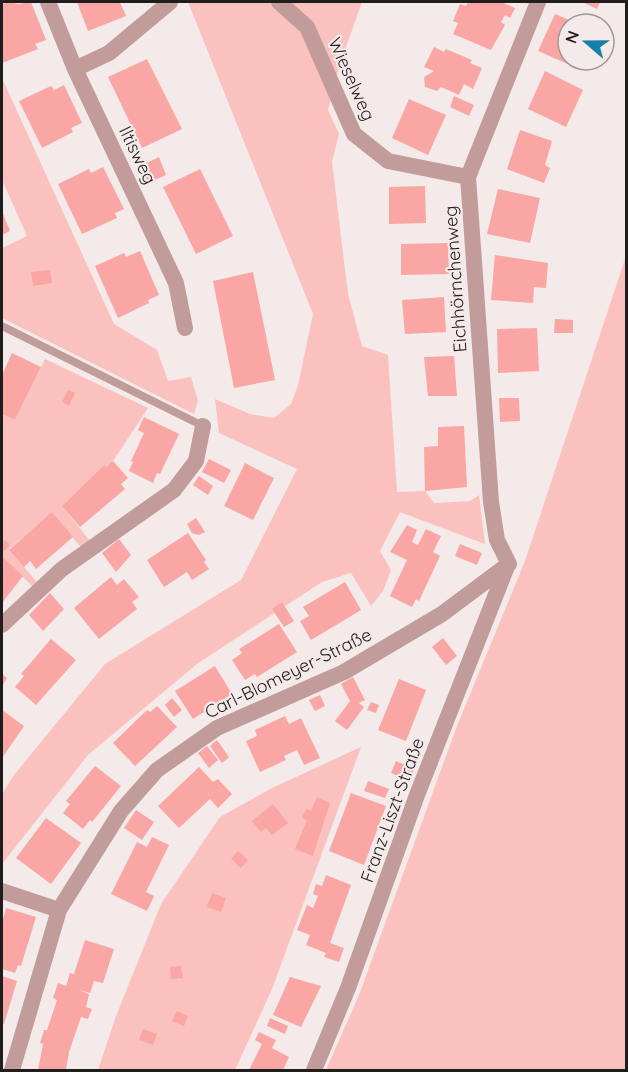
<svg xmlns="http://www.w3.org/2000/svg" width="628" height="1072" font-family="Quicksand,sans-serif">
	<rect width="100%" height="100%" fill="#f3eae9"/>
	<path fill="#fbc1bf" d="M188,2H362L340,64L328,110L339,134L332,162L348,294L362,346L388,355L397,492L425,491L434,503L470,501L479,495L485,544L400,512L380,551L391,570L383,591L371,606L351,573L322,582L197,664L88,755L2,864V794L14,775L105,664L241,580L297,469L219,433L215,399L250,414L274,418L291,404L298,385L313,314Z
		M2,78L114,324L157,350L168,381L191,377L198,401L194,414L2,318V248L27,236L2,180Z
		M626,256V1070H326L359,995L457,726L525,561Z
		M45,359L148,408L113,461L106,467L104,465L62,506L94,546L85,552L52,513L9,549L40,586L36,590L2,556V414L15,420Z
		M361,747L272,989L235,1070H98L116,1016L161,904L220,817L272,788Z"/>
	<path fill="#f9a6a4" d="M9,2L18,4L31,2L46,40L35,44L38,49L2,63V4Z
		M77,2H120L126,16L88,31Z
		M468,2H501L515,8L510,18L505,15L501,22L505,25L491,50L453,34L458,23L453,21L460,4L466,6Z
		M582,2H600L597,9Z
		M555,14L579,24H568V60H581L577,68L538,51Z
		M434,47L444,52L446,49L472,60L470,63L482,68L473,89L464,84L459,95L441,87L437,91L425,87L424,77L434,71L424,67Z
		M147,59L182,129L142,148L108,77Z
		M545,71L583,90L566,127L528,109Z
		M64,85L82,123L71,128L73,132L42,148L19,101L51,86L54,90Z
		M454,96L474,105L469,116L450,107Z
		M409,99L446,115L428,155L392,138Z
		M520,130L552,141L545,165L550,168L544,183L507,169Z
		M159,157L166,175L148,183L141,166Z
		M103,167L124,209L115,213L117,218L82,234L58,184L89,169L91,173Z
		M200,169L233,236L196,254L163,187Z
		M425,186L426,223L389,224V187Z
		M498,189L540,198L530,243L487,234Z
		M2,211L10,231L2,235Z
		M448,243L449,274L401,275V244Z
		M140,251L159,295L148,300L149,303L118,318L95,266L124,253L126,257Z
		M495,255L548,263L546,288L534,287L533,303L491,300Z
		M50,270L52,283L33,286L31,272Z
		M253,272L275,380L234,388L213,281Z
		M444,297L446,332L405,334L402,300Z
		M555,319L573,320V333H554Z
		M537,328L539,371L498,373L497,329Z
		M12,353L41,367L15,420L2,414V375Z
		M454,356L457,396H428L424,357Z
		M68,390L75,393L69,406L62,402Z
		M499,398H519L520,421L500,422Z
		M144,417L179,434L160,474L157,473L153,483L129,471L133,462L131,461L144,433L138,430Z
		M464,426L467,487L425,491L424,447L438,446V427Z
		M209,459L231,470L224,483L202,472Z
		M113,461L128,478L121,484L125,489L80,527L62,506L104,465L106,467Z
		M245,463L274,478L253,520L224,506Z
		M199,476L213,486L208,495L193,485Z
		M52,512L73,537L36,569L30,561L24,567L9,550Z
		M196,518L205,532L199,535L192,533L187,524Z
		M407,525L417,530L412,542L418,545L426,529L441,536L433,552L440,556L419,601L416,599L412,607L390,596L407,560L390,552Z
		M188,533L206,560L204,562L209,569L192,580L187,572L164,587L147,560Z
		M119,539L131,555L116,572L102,553Z
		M5,540L10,545L4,551L2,543Z
		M460,544L482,553L477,565L455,556Z
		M2,556L23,576L2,603Z
		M111,577L117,585L124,579L139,597L132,602L137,609L99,639L74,608Z
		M345,582L361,610L311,640L300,621L309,616L303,607Z
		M50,593L64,609L43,631L29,615Z
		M282,602L294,621L284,627L272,609Z
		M279,624L297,652L257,677L255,674L245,680L232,660L242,653L239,649Z
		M443,638L457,656L446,665L432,647Z
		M51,639L76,660L36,705L15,687L24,676L21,674Z
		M215,666L232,694L193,719L175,691Z
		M2,674L7,678L2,686Z
		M353,677L365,700L359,703L364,707L347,730L335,721L350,701L341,684Z
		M399,679L426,690L406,741L378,730Z
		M320,695L325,706L315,711L309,700Z
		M172,698L182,710L174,717L165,705Z
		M371,702L379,705L376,713L367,710Z
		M157,706L177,727L135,766L113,743L147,710L150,712Z
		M2,710L24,726L2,758Z
		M285,716L289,724L301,718L320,758L304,765L297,750L284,756L286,760L260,772L246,741L257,736L255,730Z
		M217,740L229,757L222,763L210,746Z
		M207,746L218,760L209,768L198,753Z
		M396,761L414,769L410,781L391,773Z
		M95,766L121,786L92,822L90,820L83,829L63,813L70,804L66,801Z
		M199,767L213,782L218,779L232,794L218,808L210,799L179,828L158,806Z
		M368,781L389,789L385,798L364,791Z
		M351,793L386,806L364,865L329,851Z
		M317,797L330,803L313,856L295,849L307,820L302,818L306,809L311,811Z
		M273,804L288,823L272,835L266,828L261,832L252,821Z
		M136,810L154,822L142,840L124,828Z
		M46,818L81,843L51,884L16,858Z
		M152,837L169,845L146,892L154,896L147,911L111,894L137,842L147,847Z
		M238,851L248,860L241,868L231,859Z
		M326,875L351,885L330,943L344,948L339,962L324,957L326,953L306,945L310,935L297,930L307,905L313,908L318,896L313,894L316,884L322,886Z
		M212,893L226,898L221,912L207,907Z
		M6,908L36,917L21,966L18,965L15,973L2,969V923Z
		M85,940L114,949L103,983L94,981L90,993L79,990L89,994L86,1007L92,1009L88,1019L81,1017L69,1052L66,1070H38L43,1044L40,1043L44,1030H47L57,1000L53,998L58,983L66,986L70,973L74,974Z
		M181,966L183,978L171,979L170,967Z
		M2,976L17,981L4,1024H2Z
		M290,977L321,986L301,1027L273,1015Z
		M177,1011L188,1016L184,1026L172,1021Z
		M270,1018L288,1026L285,1034L267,1026Z
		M143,1029L157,1034L153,1045L139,1040Z
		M259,1032L276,1040L272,1048L289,1057L283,1070H249L262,1044L255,1040Z"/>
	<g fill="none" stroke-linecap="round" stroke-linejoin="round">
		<path stroke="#c19c9a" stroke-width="8" d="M2,326L203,426"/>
		<path stroke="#c19c9a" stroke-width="16" d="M48,2L75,69L176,283L185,328
			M279,2L307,27L354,134L388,161L468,177
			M75,69L109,53L170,2
			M509,564L497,540L491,502L468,177L538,2
			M2,625L62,569L174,490L196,461L203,426
			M2,891L59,910
			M12,1070L59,910L121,811L157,770L217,728L344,672L442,614L509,564
			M314,1070L348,988L417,795L508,564"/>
	</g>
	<g text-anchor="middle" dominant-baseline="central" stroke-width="4.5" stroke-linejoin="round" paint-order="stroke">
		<g font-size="18" fill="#201d1d" stroke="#f3eae9">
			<text transform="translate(352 79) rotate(66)">Wieselweg</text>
			<text transform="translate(138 155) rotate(64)">Iltisweg</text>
			<text transform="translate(455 279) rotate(-94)">Eichhörnchenweg</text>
			<text transform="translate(288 673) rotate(-26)">Carl-Blomeyer-Straße</text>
			<text transform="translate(392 810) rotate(-70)">Franz-Liszt-Straße</text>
		</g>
	</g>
	<rect width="628" height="1072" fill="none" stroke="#201d1d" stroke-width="6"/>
	<g transform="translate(586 42) rotate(290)"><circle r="28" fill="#f3eae9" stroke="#9f9897" stroke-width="1.5"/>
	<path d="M0-4.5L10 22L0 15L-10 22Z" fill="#1580a9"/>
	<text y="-9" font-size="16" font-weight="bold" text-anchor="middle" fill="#201d1d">N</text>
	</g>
</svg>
